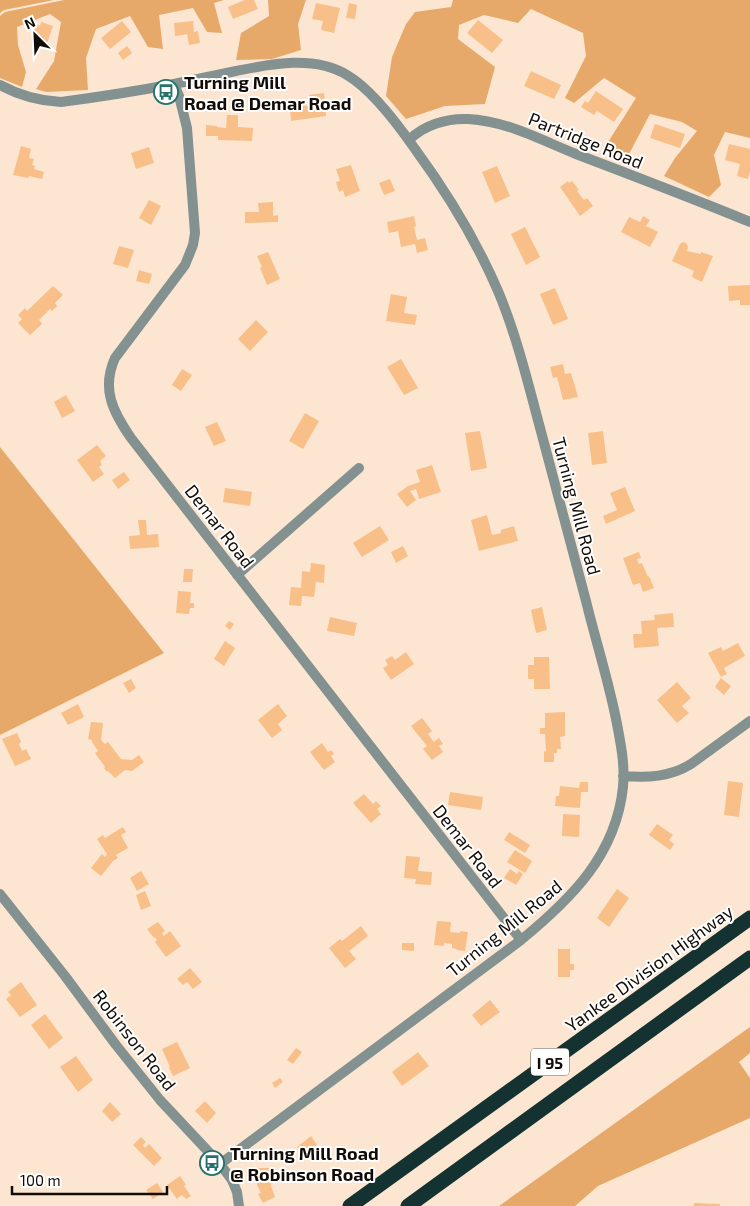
<svg xmlns="http://www.w3.org/2000/svg" width="750" height="1206" font-family="'Exo 2',sans-serif">
	<rect width="100%" height="100%" fill="#fde6d1"/>
	<path fill="#e7a96a" d="M0,0H54L4,10L0,13Z
		M64,0H224L214,3L222,33L207,32L193,8L159,15L163,49L148,47L130,16L96,29L86,58L88,90L46,92L36,89L54,61L61,22L50,14L17,27L18,45L26,72L22,87L0,78V16L5,12Z
		M268,0H306L298,24L301,50L272,59L236,60L241,33L269,16Z
		M453,0H750V138L725,132L714,155L721,185L709,197L664,176L675,158L697,131L682,122L650,114L627,158L603,150L636,98L604,78L574,103L565,98L586,56L583,33L531,9L518,23L484,15L459,25L458,39L495,67L485,104L445,106L406,119L386,96L392,57L406,24L415,12L451,7Z
		M0,447L164,653L0,735Z
		M750,1027V1053L739,1062L750,1078V1118L598,1186L575,1206H499Z"/>
	<path fill="#f8bf88" d="M245,0H254L258,9L233,19L228,7Z
		M316,3L340,8L334,33L321,30L323,21L312,19Z
		M349,3L357,5L355,19L346,18Z
		M478,20L503,40L492,53L467,33Z
		M122,21L131,32L110,49L101,38Z
		M193,21L194,32L198,31L200,43L189,45L187,34L175,36L174,23Z
		M41,22L53,26L46,46L34,42L36,34L33,33L36,24L40,26Z
		M127,46L132,53L123,60L118,53Z
		M531,71L561,85L554,99L524,86Z
		M596,91L623,109L614,122L597,111L594,115L581,107L585,101L588,103Z
		M324,93L326,116L291,121L290,107L310,105L309,95Z
		M227,115H238V127L253,128L252,141L218,140V136H206V125L217,126V127L226,128Z
		M655,124L685,134L680,148L650,138Z
		M729,144L750,149V172L748,179L737,176L740,164L725,160Z
		M21,146L31,149L29,158L34,159L32,165L35,166L34,169L44,172L42,179L29,176L28,178L13,175Z
		M149,147L154,163L136,169L131,153Z
		M351,165L360,191L345,197L343,190L339,192L336,182L340,181L336,169Z
		M497,166L510,196L495,203L482,172Z
		M390,179L395,191L384,195L379,183Z
		M568,181L569,183L572,181L579,190L577,191L584,200L587,198L593,206L580,216L560,187Z
		M149,200L161,206L151,225L139,218Z
		M273,202V216L278,215V222L245,223V212H259L258,203Z
		M414,216L416,226L414,227L417,240L425,238L428,250L417,253L415,244L401,247L398,231L389,233L387,222Z
		M643,216L650,220L646,226L658,232L650,247L621,232L629,217L640,222Z
		M525,227L540,257L526,265L511,234Z
		M683,242L686,243L688,246L687,251L701,254V252L713,256L702,282L692,277L694,271L672,261L680,244Z
		M119,246L134,250L128,268L113,264Z
		M268,252L280,279L267,285L260,268L262,267L257,256Z
		M139,270L152,274L149,284L136,281Z
		M750,285V305H740V300L729,301L728,286Z
		M53,286L63,295L55,303L57,306L52,311L50,309L39,320L42,324L30,335L18,323L22,319L18,315L25,308L27,311Z
		M555,288L568,319L553,325L540,294Z
		M391,294L407,297L404,313L417,315L415,325L386,321Z
		M256,320L268,332L250,351L238,339Z
		M401,359L418,388L404,395L387,367Z
		M563,364L565,374L571,373L578,397L563,400L557,377L553,378L550,367Z
		M182,369L192,375L181,391L172,385Z
		M66,395L75,411L62,418L54,402Z
		M305,413L319,421L303,449L289,441Z
		M217,422L226,441L214,446L205,427Z
		M480,431L487,468L471,471L465,433Z
		M603,431L607,463L592,465L588,433Z
		M97,445L106,456L100,461L102,465L99,467L104,474L93,482L77,460Z
		M432,465L441,492L419,499L416,489L410,491L416,500L407,507L397,494L408,486L420,482L416,470Z
		M124,472L130,480L118,489L112,480Z
		M625,487L635,511L606,524L603,516L617,510L610,493Z
		M225,488L252,492L250,506L223,502Z
		M487,515L492,535L501,533V530L514,526L518,541L479,551L471,520Z
		M138,520H146L147,535L158,534L159,547L130,549L129,536L140,535Z
		M380,526L389,540L362,557L353,543Z
		M403,546L408,556L396,563L391,552Z
		M639,552L641,558L637,559L639,564L642,563L648,577L649,576L654,588L643,592L640,583L633,585L623,558Z
		M311,563L325,565L324,583L316,582L314,597L302,596L301,606L289,605L291,587L301,588L302,571L310,572Z
		M184,569H193L192,582H183Z
		M178,591L191,592L190,603H194V608H190L189,614L176,613Z
		M542,607L547,630L536,633L531,610Z
		M673,613L674,627L657,628L659,646L634,648L633,634H642L641,621L655,620L654,615Z
		M330,617L357,623L354,636L327,631Z
		M229,621L234,624L230,630L225,626Z
		M225,641L235,648L224,666L214,659Z
		M738,643L745,656L724,668L727,674L721,677L708,653L721,647L723,651Z
		M406,652L414,664L391,680L383,668L388,665L385,660L392,656L395,660Z
		M534,657H549L550,689H534V679H528V665H534Z
		M721,678L731,686L724,695L715,687Z
		M131,679L136,688L129,693L123,683Z
		M677,682L691,698L682,706L689,713L677,723L657,700Z
		M78,704L84,717L68,725L61,713Z
		M278,704L287,716L278,724L282,730L272,738L258,720Z
		M565,712V736L560,737L561,749H557V753H554V762H544V751L546,752L545,734H540V728H545V713Z
		M422,718L432,731L428,734L434,742L439,738L443,744L439,746L443,752L432,760L423,749L427,746L411,726Z
		M91,722L103,723L101,740L105,744L108,742L121,759L132,760L139,755L144,762L132,771L125,770L115,778L108,771L107,772L104,768L105,767L95,753L98,751L92,742V740L88,739Z
		M17,733L21,742L19,744L22,751L26,749L31,759L15,766L2,739Z
		M322,743L328,752L331,750L334,754L331,756L335,762L324,770L310,752Z
		M728,781L743,783L739,817L724,815Z
		M580,782H588V792H581L580,808L555,806L556,796H559L560,786L579,788Z
		M450,792L483,797L481,810L448,805Z
		M364,794L373,804L376,801L381,806L377,809L381,814L371,823L353,803Z
		M563,814L580,815L579,837L562,836Z
		M657,824L673,835L669,840L674,844L670,850L649,835Z
		M123,827L126,832L121,835L128,848L116,855L118,858L113,861L101,876L91,868L102,854L105,857L107,854L97,839L103,835L105,838Z
		M509,832L530,845L525,853L504,840Z
		M515,850L532,861L525,873L507,862Z
		M406,856L420,857L418,871L432,872L431,885L415,884L416,879L404,878Z
		M510,869L517,874L519,871L523,874L516,885L504,878Z
		M141,871L149,884L137,891L130,878Z
		M617,889L629,898L609,927L597,918Z
		M145,891L151,906L141,910L136,895Z
		M437,921L451,922L450,932L460,933V931L468,932L465,951L456,950L457,949L452,948V944L444,943V946L434,945Z
		M158,922L165,931L162,933L164,936L170,931L181,946L166,957L155,942L157,940L155,937L154,938L147,929Z
		M361,926L368,936L349,951L356,959L345,968L329,948L340,939L342,941Z
		M402,943H414V951L402,950Z
		M558,949H570V964H574V970H570V977H558Z
		M190,968L202,982L193,989L187,982L183,985L177,979Z
		M21,982L37,1005L20,1017L6,999L11,995L8,992Z
		M490,1000L500,1012L481,1026L472,1015Z
		M45,1014L63,1038L49,1049L31,1025Z
		M177,1042L190,1068L173,1076L169,1068L170,1067L162,1049Z
		M296,1048L302,1052L293,1064L287,1060Z
		M418,1052L429,1066L402,1086L392,1072Z
		M76,1056L93,1080L78,1092L60,1067Z
		M280,1078L283,1082L275,1088L272,1083Z
		M205,1101L216,1113L207,1123L195,1111Z
		M110,1102L121,1114L112,1122L102,1111Z
		M311,1136L317,1145L303,1155L297,1147Z
		M141,1137L146,1142L143,1145L145,1148L149,1144L162,1158L154,1166L133,1145Z
		M258,1168H269V1174H272L271,1186L275,1197L263,1203L258,1194L261,1193L257,1185Z
		M180,1176L186,1185L184,1186L191,1196L186,1199L182,1195L177,1199L167,1185Z
		M157,1183L163,1192L153,1199L146,1190Z
		M694,1203L720,1204V1206H694Z"/>
	<g fill="none" stroke-linecap="round" stroke-linejoin="round">
		<path stroke="#839291" stroke-width="10" d="M174,84L179,96L187,128L195,233L193,245L185,265L115,358C101,389 113,412 131,438L521,940
			M0,85C20,96 39,101 61,102C99,97 137,91 174,84C195,80 215,75 236,71C271,64 314,55 347,75C371,89 399,126 415,149C448,194 476,240 498,291C516,334 527,379 539,424C555,483 570,542 586,601C596,642 609,682 617,724C621,745 625,765 623,787C616,855 571,899 521,940L220,1164
			M409,140C424,125 447,118 468,119C507,121 541,140 576,154C634,176 692,198 750,222
			M237,575L359,468
			M623,776C648,778 670,777 691,764L750,721
			M0,894L65,976L116,1045L160,1100L220,1164L232,1180L237,1192L239,1206"/>
		<path stroke="#133231" stroke-width="15" d="M350,1206L750,918
			M408,1206L750,958"/>
	</g>
	<defs>
		<symbol id="bus-ring" viewBox="-11 -11 22 22"><circle r="9.5" fill="#fff" stroke="#27716d" stroke-width="1.5"/><path d="M-5-6H5V4H4V6H2V4H-2V6H-4V4H-5ZM-3.5-4V0h7V-4ZM-3.5 1.2v1.5H-2V1.2ZM2 1.2v1.5H3.5V1.2Z" fill="#27716d"/></symbol>
	</defs>
	<g fill-rule="evenodd">
		<use href="#bus-ring" x="152" y="78" width="28" height="28"/>
		<use href="#bus-ring" x="198" y="1149" width="28" height="28"/>
	</g>
	<g text-anchor="middle" dominant-baseline="central" stroke-width="4" stroke-linejoin="round" paint-order="stroke">
		<rect fill="#fff" stroke="#5a5551" stroke-width="1" x="531" y="1048.5" width="38" height="27" rx="4"/>
		<g font-size="16" font-weight="bold" fill="#130c06">
			<text x="550" y="1062">I 95</text>
		</g>
		<g font-size="18" font-weight="bold" fill="#130c06" stroke="#fff" text-anchor="start">
			<text x="184" y="82">Turning Mill<tspan x="184" dy="21">Road @ Demar Road</tspan></text>
			<text x="230" y="1153">Turning Mill Road<tspan x="230" dy="21">@ Robinson Road</tspan></text>
		</g>
		<g font-size="18" fill="#130c06" stroke="#fff">
			<text transform="translate(586 140) rotate(22)">Partridge Road</text>
			<text transform="translate(577 506) rotate(75)">Turning Mill Road</text>
			<text transform="translate(220 526) rotate(52)">Demar Road</text>
			<text transform="translate(468 846) rotate(52)">Demar Road</text>
			<text transform="translate(504 928) rotate(-39)">Turning Mill Road</text>
			<text transform="translate(649 968) rotate(-36)">Yankee Division Highway</text>
			<text transform="translate(135 1040) rotate(52)">Robinson Road</text>
		</g>
	</g>
	<g transform="translate(35 35) rotate(336)" stroke="#ffffff" stroke-width="4" paint-order="stroke">
	<path d="M0-4L9 19L0 12L-9 19Z" fill="#130c06"/>
	<text y="-8" font-size="14" font-weight="bold" text-anchor="middle" fill="#130c06">N</text>
	</g>
	<path d="M12 1186v8h155v-8" fill="none" stroke="#130c06" stroke-width="2.5"/>
	<text x="20" y="1186" font-size="15" fill="#130c06" stroke="#ffffff" stroke-width="4" paint-order="stroke">100 m</text>
</svg>
